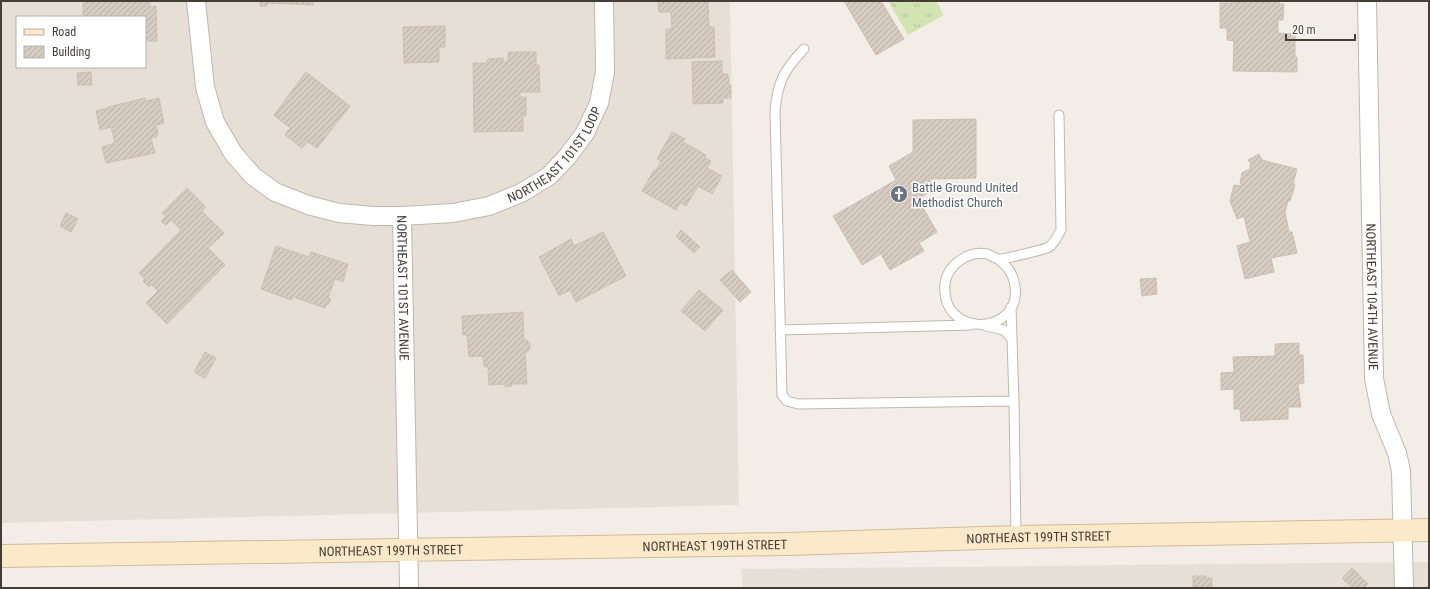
<svg xmlns="http://www.w3.org/2000/svg" width="1430" height="589" font-family="'Roboto Condensed',sans-serif">
	<defs>
		<pattern id="park-tufts" width="24" height="20" patternUnits="userSpaceOnUse"><rect width="24" height="20" fill="#d3e4b3"/><path d="M3 7l-1-3M5 7V3M7 7l1-3M15 17l-1-3M17 17v-4M19 17l1-3" fill="none" stroke="#b6c59b"/></pattern>
		<pattern id="building-hatch" width="6" height="6" patternUnits="userSpaceOnUse"><rect width="6" height="6" fill="#d6cbc1"/><path d="M-1 1l2-2M0 6l6-6M5 7l2-2" fill="none" stroke="#b9afa6"/></pattern>
	</defs>
	<rect width="100%" height="100%" fill="#f2eee7"/>
	<path fill="#e6dfd6" fill-rule="evenodd" d="M1,1H730L739,505L1,523ZM17,17H145V67H17Z
		M1429,562V588H743L741,569Z"/>
	<path fill="url(#park-tufts)" d="M888,1H936L944,15L908,35Z"/>
	<path fill="url(#building-hatch)" stroke="#cdbfb1" d="M83,1H150V7L156,6L157,41H145V17H83Z
		M260,1H313V5L267,3V6H260Z
		M658,1H708L709,27H714L715,57L666,59V29H672L671,12H659Z
		M844,1H881L904,39L876,55Z
		M1235,1H1279V4H1284L1283,20H1278V33L1295,34V57H1297V72L1233,71L1234,41L1227,40V28H1220V3H1235Z
		M445,26V47H439V62L404,63L403,27Z
		M508,52H536V65H539L540,92H520V97H526V116H523V131L474,132L473,63H487L488,59L503,58V62H508Z
		M722,61V74H728L729,85H731V98H723V103L693,104L692,62Z
		M91,72L92,85H78L77,73Z
		M306,72L350,106L317,148L308,142L302,148L285,135L290,128L274,115Z
		M145,98L146,101L159,98L164,123L154,126L157,128L158,133L157,137L151,138L155,153L106,163L102,147L115,143L111,127L100,130L96,111L108,108V107Z
		M976,119V178L929,179L935,189L918,199L937,232L919,243L924,251L890,270L881,254L862,265L833,216L896,180L889,166L913,152V120Z
		M672,132L685,139L683,142L706,155L705,158L711,161L707,168L722,176L712,194L698,186L686,206L680,203L676,210L642,191L654,170H656L661,161L657,159Z
		M1259,154L1262,160L1297,169L1293,184L1295,185L1290,201H1288L1285,212L1289,232H1292L1297,253L1271,258L1274,272L1245,279L1237,246L1250,242L1244,216L1237,219L1230,201L1234,185L1242,186L1240,183L1242,173L1247,170H1249L1251,164L1248,160Z
		M187,188L206,207L202,211L224,233L208,248L225,265L167,324L146,303L158,291L151,284L149,287L143,281L145,279L139,273L181,230L171,220L166,225L161,221L166,216L162,213Z
		M66,213L78,219L71,232L60,226Z
		M681,230L700,247L694,253L676,236Z
		M603,232L626,276L576,302L570,290L559,296L539,257L571,239L574,246Z
		M276,246L309,257L311,252L348,264L343,282L335,279L328,298L331,299L328,305L326,304L325,308L293,297L292,300L261,289Z
		M732,270L751,292L740,302L720,280Z
		M1156,278L1157,294L1142,296L1140,279Z
		M699,290L723,310L705,331L681,311Z
		M523,312L524,340H527L530,343V348L527,352L525,353L527,384H511L512,386L505,387V384L489,385L488,369L489,368L484,366L483,356L469,357L467,335H463L462,316Z
		M1299,343V355H1303L1304,383L1298,384L1301,407H1288V419L1241,421L1240,409H1234V389L1221,390V373L1234,372L1233,357L1275,356V344Z
		M205,352L216,358L205,378L194,372Z
		M1352,568L1368,584L1364,588H1353L1342,578Z
		M1193,576H1206V578H1212V588H1193Z"/>
	<g fill="none" stroke-linecap="round" stroke-linejoin="round">
		<defs>
			<path id="service" d="M804,49C784,70 778,81 775,110L782,395L787,401L798,404L1014,401L1011,307
				M998,259C1008,267 1013,273 1015,286C1022,336 940,339 945,284C947,265 969,250 987,254C991,255 995,259 999,259C1005,259 1043,250 1049,247C1055,243 1058,235 1061,230L1059,115
				M986,326L1004,330L1012,339
				M780,330L971,325
				M1014,401L1016,537"/>
			<g id="minor">
				<path id="s1" d="M196,1L205,87L215,122L233,153L253,176L275,192L308,205L339,213L373,216H402L453,213L489,206L521,193L549,176L567,157L585,133L599,103L605,72L604,1"/>
				<path id="s2" d="M1367,1L1374,378L1381,414L1397,453L1401,471L1404,588"/>
				<path id="s3" d="M402,216L409,588"/>
			</g>
			<g id="secondary">
				<path id="s4" d="M1,556L787,544L1016,537L1429,530"/>
			</g>
		</defs>
		<use href="#service" stroke="#c0b7ae" stroke-width="11"/>
		<use href="#minor" stroke="#c0b7ae" stroke-width="20"/>
		<use href="#secondary" stroke="#cfbb9a" stroke-width="24"/>
		<use href="#service" stroke="#fff" stroke-width="9"/>
		<use href="#minor" stroke="#fff" stroke-width="18"/>
		<use href="#secondary" stroke="#fbe9c9" stroke-width="22"/>
	</g>
	<defs>
		<symbol id="church-disc" viewBox="-11 -11 22 22"><circle r="9.5" fill="#6b7280" stroke="#fff"/><path d="M-1.2-6h2.4v3.5h3.3v2.4h-3.3V6h-2.4V-.1h-3.3v-2.4h3.3Z" fill="#fff"/></symbol>
	</defs>
	<g fill-rule="evenodd">
		<use href="#church-disc" x="889" y="184" width="20" height="20"/>
	</g>
	<g text-anchor="middle" dominant-baseline="central" stroke-width="3" stroke-linejoin="round" paint-order="stroke">
		<g font-size="13" fill="#453e37" stroke="#fff">
			<text stroke="none"><textPath href="#s1" startOffset="521">NORTHEAST 101ST LOOP</textPath></text>
			<text stroke="none"><textPath href="#s3" startOffset="72">NORTHEAST 101ST AVENUE</textPath></text>
			<text stroke="none"><textPath href="#s2" startOffset="296">NORTHEAST 104TH AVENUE</textPath></text>
			<text stroke="none"><textPath href="#s4" startOffset="1038">NORTHEAST 199TH STREET</textPath></text>
			<text stroke="none"><textPath href="#s4" startOffset="714">NORTHEAST 199TH STREET</textPath></text>
			<text stroke="none"><textPath href="#s4" startOffset="390">NORTHEAST 199TH STREET</textPath></text>
		</g>
		<g font-size="13" fill="#5b616d" stroke="#fff" text-anchor="start">
			<text x="912" y="187">Battle Ground United<tspan x="912" dy="15">Methodist Church</tspan></text>
		</g>
	</g>
	<rect width="1430" height="589" fill="none" stroke="#453e37" stroke-width="4"/>
	<rect x="16" y="16" width="130" height="52" fill="#ffffff" stroke="#b5b2af"/>
	<rect x="24" y="29" width="20" height="6" fill="#fbe9c9" stroke="#b5b2af"/>
	<text x="52" y="36" font-size="12" fill="#453e37">Road</text>
	<rect x="24" y="46" width="20" height="12" fill="url(#building-hatch)" stroke="#b5b2af"/>
	<text x="52" y="56" font-size="12" fill="#453e37">Building</text>
	<path d="M1286 34v6h69v-6" fill="none" stroke="#453e37" stroke-width="2"/>
	<text x="1292" y="34" font-size="12" fill="#453e37" stroke="#ffffff" stroke-width="3" paint-order="stroke">20 m</text>
</svg>
